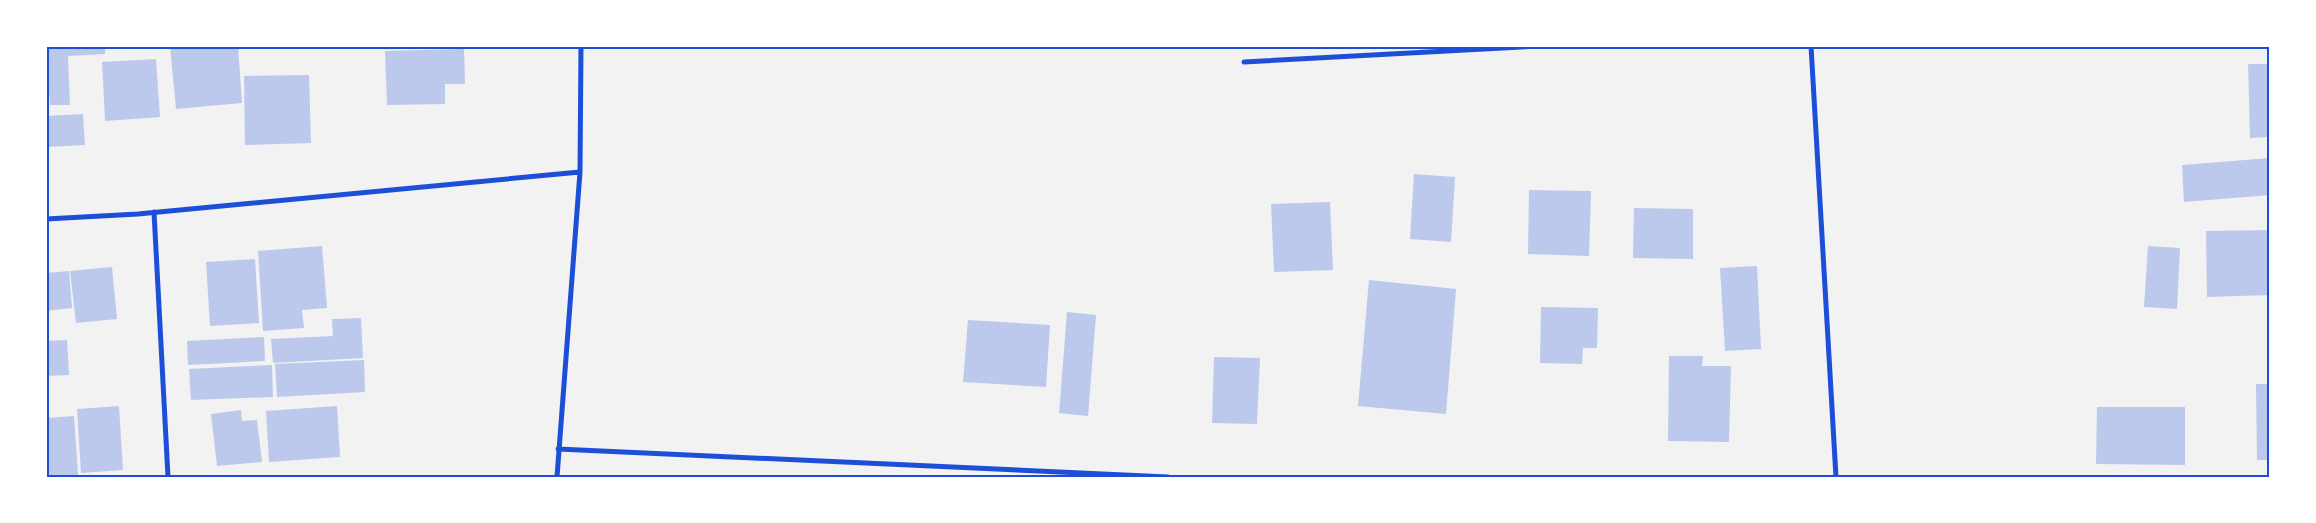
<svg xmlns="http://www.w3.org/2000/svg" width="2316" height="523" font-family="'DejaVu Sans',sans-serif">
	<rect width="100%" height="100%" fill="#f2f2f2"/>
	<path fill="#bdc9ec" d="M46,46H105V54L68,56L70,105H50Z
		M170,46H238L242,103L176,109Z
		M464,49L465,84H445V104L387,105L385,51Z
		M156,59L160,117L105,121L102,62Z
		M2248,64H2270V137L2250,138Z
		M309,75L311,143L245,145L244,76Z
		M83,114L85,145L46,147V116Z
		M2270,158V195L2184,202L2182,165Z
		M1414,174L1455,177L1451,242L1410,239Z
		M1529,190L1591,191L1589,256L1528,254Z
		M1330,202L1333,270L1274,272L1271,204Z
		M1634,208L1693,209V259L1633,258Z
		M2270,230V295L2207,297L2206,231Z
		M322,246L327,308L302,310L304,328L263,331L258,251Z
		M2148,246L2180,248L2177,309L2144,307Z
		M255,259L259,323L210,326L206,262Z
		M1757,266L1761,349L1725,351L1720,268Z
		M112,267L117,319L76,323L70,271Z
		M69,271L72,308L46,311V273Z
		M1369,280L1456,289L1446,414L1358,406Z
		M1541,307L1598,308L1597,348H1583L1582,364L1540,363Z
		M1067,312L1096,315L1088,416L1059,413Z
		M361,318L363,358L273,363L271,339L333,336L332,319Z
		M968,320L1050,325L1046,387L963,382Z
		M264,337L265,361L188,365L187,341Z
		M67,340L69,375L46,376V341Z
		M1669,356H1703L1702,366H1731L1729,442L1668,441Z
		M1214,357L1260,358L1257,424L1212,423Z
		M364,360L365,392L277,397L275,364Z
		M272,365L273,397L191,400L189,369Z
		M2256,384H2270V460H2257Z
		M119,406L123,470L81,473L77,409Z
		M337,406L340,457L269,462L266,411Z
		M2097,407H2185V465L2096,464Z
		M241,410L242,421L257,420L262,462L217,466L211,414Z
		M74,416L78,475L46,477V418Z"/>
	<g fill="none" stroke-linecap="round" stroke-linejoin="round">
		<path stroke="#1d4ed8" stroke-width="5" d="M1811,46L1836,477
			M1244,62L1540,46
			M154,212L168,477
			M46,219L138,214L580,172
			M558,449L1168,477
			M557,477L580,172L581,46"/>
	</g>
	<rect width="2316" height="523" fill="none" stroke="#ffffff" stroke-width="95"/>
	<rect x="48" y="48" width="2220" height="428" fill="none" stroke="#1d4ed8" stroke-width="2"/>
</svg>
